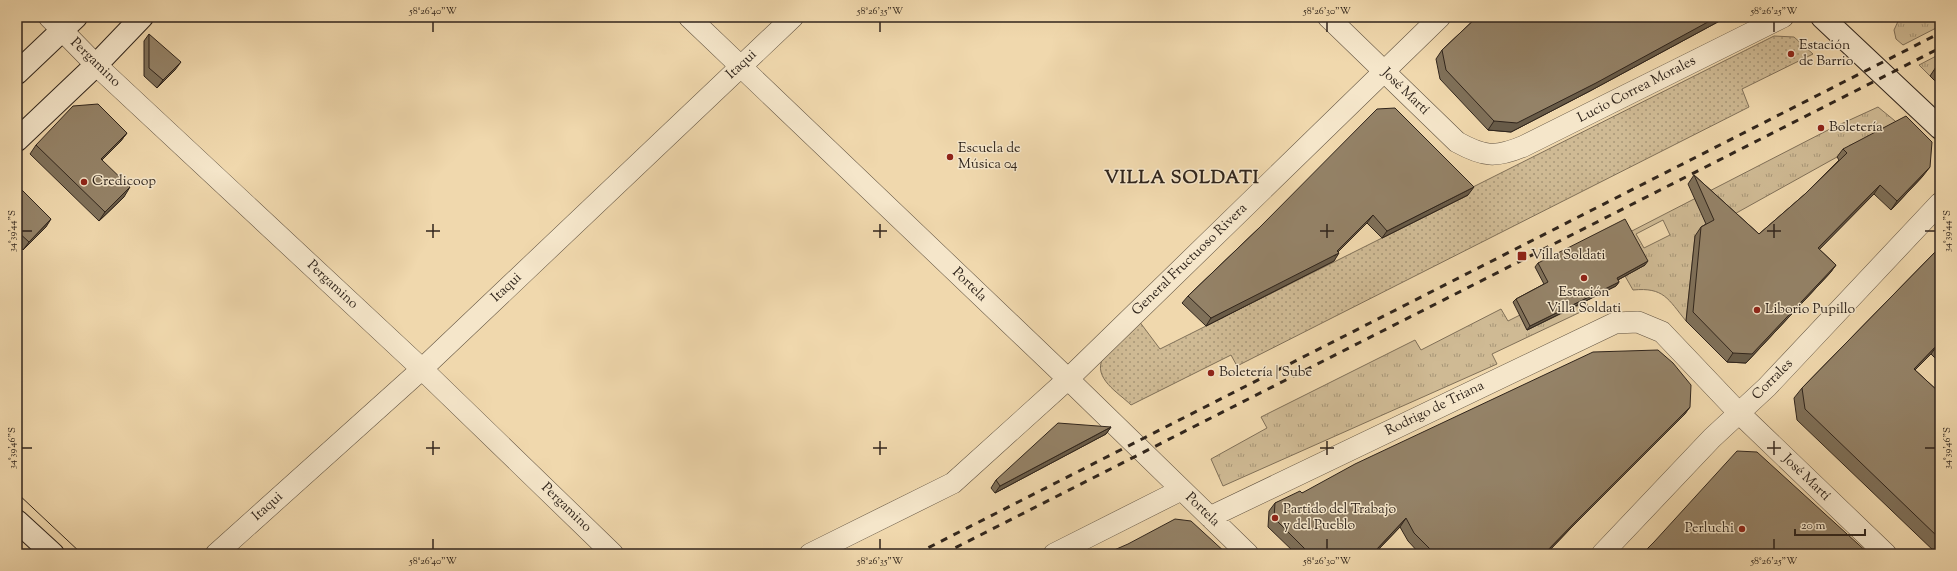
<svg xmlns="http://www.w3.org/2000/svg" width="1957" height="571" font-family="'Sorts Mill Goudy',serif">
	<defs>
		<pattern id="grass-tufts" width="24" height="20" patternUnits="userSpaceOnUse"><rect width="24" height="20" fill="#cfba94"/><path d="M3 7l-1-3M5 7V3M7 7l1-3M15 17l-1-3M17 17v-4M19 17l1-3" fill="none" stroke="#a89778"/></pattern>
		<pattern id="park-dots" width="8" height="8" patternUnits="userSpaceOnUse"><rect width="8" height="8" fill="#cfba94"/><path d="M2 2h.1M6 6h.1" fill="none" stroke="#a89778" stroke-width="1.8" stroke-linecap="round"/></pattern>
	</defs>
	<rect width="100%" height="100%" fill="#f0d8ad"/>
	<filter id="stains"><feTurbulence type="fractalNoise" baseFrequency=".005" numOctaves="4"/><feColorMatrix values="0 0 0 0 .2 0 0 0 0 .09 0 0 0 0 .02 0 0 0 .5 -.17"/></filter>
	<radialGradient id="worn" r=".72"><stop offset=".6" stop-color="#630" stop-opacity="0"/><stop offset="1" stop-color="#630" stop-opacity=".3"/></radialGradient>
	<path fill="url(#grass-tufts)" stroke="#807058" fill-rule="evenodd" d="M1900,17H1940V26L1903,45L1896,39L1894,30Z
		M1940,54V71L1930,76L1919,65Z
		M1878,107L1900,125L1837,157L1695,236L1686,321C1668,299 1664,287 1633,290L1625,276L1628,233L1830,129ZM1663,220L1670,235L1644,248L1636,234Z
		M1586,302L1589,308L1492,354L1497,364L1223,486L1211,459L1267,428L1261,417L1415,340L1421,350L1501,309L1508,321L1520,315L1527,330Z"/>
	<path fill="url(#park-dots)" stroke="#807058" d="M1774,36L1794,37L1813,54L1742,89L1749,107L1237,366L1231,355L1131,405C1119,393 1092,378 1103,358L1139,321L1160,349L1468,195L1465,191Z"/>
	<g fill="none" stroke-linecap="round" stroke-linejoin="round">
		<defs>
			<path id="street" d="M49,17L96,65L422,369L613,554
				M689,17L1068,379L1248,554
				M1328,17L1457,142C1484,157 1496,158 1524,146L1783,17
				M1210,517L1615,323L1638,322L1662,332L1739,413L1886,554
				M216,554L422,369L793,17
				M810,554L953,483L1068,379L1440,17
				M1054,554L1181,490
				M1602,554L1712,438L1767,387L1940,203"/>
			<path id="secondary" d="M1822,17L1940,128
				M17,73L76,17
				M17,140L96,65L142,17
				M17,521L53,554"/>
		</defs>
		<use href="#street" stroke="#605240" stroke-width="22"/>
		<use href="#secondary" stroke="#30251c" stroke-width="24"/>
		<use href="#street" stroke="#f5e6ca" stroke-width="21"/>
		<use href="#secondary" stroke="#f5e6ca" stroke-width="22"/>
		<path stroke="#30251c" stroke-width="1" d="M17,493L82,554"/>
		<path stroke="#30251c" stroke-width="3" stroke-dasharray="7 7" stroke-linecap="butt" d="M916,554L1940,33
			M943,554L1940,48"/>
	</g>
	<path fill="#7f7059" stroke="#30251c" d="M1477,17H1727L1590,91L1511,132L1488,130L1440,79L1436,59L1442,50Z
		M149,34L175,70L157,88L144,76V41Z
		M1940,63V86L1930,76L1938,64Z
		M127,133L120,142L102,160L124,197L99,221L30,154L36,145Z
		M1843,149L1923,176L1891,210L1874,194L1819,249L1836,265L1830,273L1746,363L1727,362L1686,321L1695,236L1701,227L1706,224L1688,184L1694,175L1759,234L1805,194L1839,160L1837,157Z
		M17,185L46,227L23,250L17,243Z
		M1468,195L1382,238L1367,223L1338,252L1334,261L1206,326L1182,303L1188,296L1259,228Z
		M1940,247V363L1931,354L1915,370L1940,393V554H1937L1797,420L1794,398L1802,388Z
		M1538,263L1645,265L1618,280L1619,282L1616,286L1527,330L1513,302L1516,299L1544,284L1535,267Z
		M1690,407L1684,415L1570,529L1546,554H1420L1408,541L1400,527L1377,551L1381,554H1296L1268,527L1269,511L1275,503L1302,493Z
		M1111,427L1106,434L995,493L991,488L996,480Z"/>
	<path fill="#685b48" stroke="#30251c" d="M1717,17H1727L1590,91L1511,132L1488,130L1494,121Z
		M181,62L175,70L157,88L163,80Z
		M127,133L120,142L94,168L101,159Z
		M1930,167L1923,176L1891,210L1897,201Z
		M1880,185L1874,194L1812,257L1818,248Z
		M130,187L124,197L99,221L105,212Z
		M1474,187L1468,195L1382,238L1387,231Z
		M1373,215L1367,223L1334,256L1339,253L1334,261L1206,326L1211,318L1337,251Z
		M51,219L46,227L23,250L29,242Z
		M1648,261L1645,265L1614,282L1617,278Z
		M1836,265L1830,273L1746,363L1727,362L1733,353Z
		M1619,282L1616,286L1527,330L1530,326Z
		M1938,344L1931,354L1906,379L1914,369Z
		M1690,407L1684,415L1570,529L1546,554H1544L1576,521Z
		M1111,427L1106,434L995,493L1000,486Z
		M1406,518L1400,527L1374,554L1376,550Z"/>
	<path fill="#948267" stroke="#30251c" d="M1477,17H1717L1596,83L1517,123L1494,121L1446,70L1442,50Z
		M149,34L181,62L163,80L149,68Z
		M98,104L127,133L101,159L130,187L105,212L36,145L73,106Z
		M1395,108L1474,187L1387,231L1373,215L1337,251L1339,253L1211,318L1188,296L1259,228L1377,109Z
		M1906,116L1932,142L1930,167L1897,201L1880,185L1818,248L1836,265L1752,354L1733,353L1693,312L1701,227L1714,220L1694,175L1759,234L1805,194L1847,153L1843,149Z
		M17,185L51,219L29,242L17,231Z
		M1625,219L1648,261L1617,278L1619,282L1530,326L1516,299L1548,282L1538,263Z
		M1940,247V346L1938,344L1914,369L1940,393V539L1805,409L1802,388Z
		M1658,350L1673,363L1691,385L1690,407L1576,521L1544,554H1435L1414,533L1406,518L1376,550L1381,554H1310L1274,518L1275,503L1300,491L1302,493L1355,464L1593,352Z
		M1058,423L1111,427L1000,486L996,480Z
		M1737,451L1757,452L1869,554H1642L1654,542Z
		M1175,519L1191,521L1227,554H1105L1128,544Z"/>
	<path fill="none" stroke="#30251c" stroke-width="1.5" d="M433,22V32M880,22V32M1327,22V32M1774,22V32M433,224V238M880,224V238M1327,224V238M1774,224V238M22,231H32M426,231H440M873,231H887M1320,231H1334M1767,231H1781M1925,231H1935M433,441V455M880,441V455M1327,441V455M1774,441V455M22,448H32M426,448H440M873,448H887M1320,448H1334M1767,448H1781M1925,448H1935M433,539V549M880,539V549M1327,539V549M1774,539V549"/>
	<g fill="#8f2418" stroke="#f5e6ca" stroke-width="1.5">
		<circle cx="1791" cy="54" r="4"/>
		<circle cx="1821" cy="128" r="4"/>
		<circle cx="950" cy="157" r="4"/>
		<circle cx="84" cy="182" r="4"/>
		<rect x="1517" y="251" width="10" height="10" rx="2"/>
		<circle cx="1584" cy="278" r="4"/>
		<circle cx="1757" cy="310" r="4"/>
		<circle cx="1211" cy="373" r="4"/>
		<circle cx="1275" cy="518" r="4"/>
		<circle cx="1742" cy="529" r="4"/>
	</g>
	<g text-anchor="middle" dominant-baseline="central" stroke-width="3" stroke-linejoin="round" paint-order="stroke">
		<g font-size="14" fill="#30251c" stroke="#f5e6ca" text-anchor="start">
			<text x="1799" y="46">Estación<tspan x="1799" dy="16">de Barrio</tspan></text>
			<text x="1829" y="128">Boletería</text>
			<text x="958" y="149">Escuela de<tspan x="958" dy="16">Música 04</tspan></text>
			<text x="92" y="182">Credicoop</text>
			<text x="1531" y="256">Villa Soldati</text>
			<text x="1584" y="293" text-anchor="middle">Estación<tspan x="1584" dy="16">Villa Soldati</tspan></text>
			<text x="1765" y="310">Liborio Pupillo</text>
			<text x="1219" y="373">Boletería | Sube</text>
			<text x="1283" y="510">Partido del Trabajo<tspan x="1283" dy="16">y del Pueblo</tspan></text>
			<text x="1734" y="529" text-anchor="end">Perluchi</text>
		</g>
		<g font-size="14" fill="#30251c" stroke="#f5e6ca">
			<text transform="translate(95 63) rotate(44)">Pergamino</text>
			<text transform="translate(742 65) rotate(-43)">Itaqui</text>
			<text transform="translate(1637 90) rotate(-27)">Lucio Correa Morales</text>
			<text transform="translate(1405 92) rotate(44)">José Martí</text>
			<text transform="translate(1190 260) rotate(-44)">General Fructuoso Rivera</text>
			<text transform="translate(332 285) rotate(43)">Pergamino</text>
			<text transform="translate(969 285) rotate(44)">Portela</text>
			<text transform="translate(507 288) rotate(-43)">Itaqui</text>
			<text transform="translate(1773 380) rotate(-45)">Corrales</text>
			<text transform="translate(1435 409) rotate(-26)">Rodrigo de Triana</text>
			<text transform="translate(1806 478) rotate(44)">José Martí</text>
			<text transform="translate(268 507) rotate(-42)">Itaqui</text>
			<text transform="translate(566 508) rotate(44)">Pergamino</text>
			<text transform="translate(1202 510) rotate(44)">Portela</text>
		</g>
		<g font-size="18" font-weight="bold" letter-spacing="1" fill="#30251c" stroke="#f5e6ca">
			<text x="1182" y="179">VILLA SOLDATI</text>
		</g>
	</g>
	<rect width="1957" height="571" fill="none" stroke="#f0d8ad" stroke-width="44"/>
	<path d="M1795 529v6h70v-6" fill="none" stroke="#30251c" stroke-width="2"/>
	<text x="1801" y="529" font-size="12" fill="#30251c" stroke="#f5e6ca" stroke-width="3" paint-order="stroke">20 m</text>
	<rect x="22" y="22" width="1913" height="527" fill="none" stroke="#30251c" stroke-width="1.5"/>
	<g font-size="10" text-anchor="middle" fill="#30251c">
		<text x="433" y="14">58°26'40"W</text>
		<text x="880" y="14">58°26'35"W</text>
		<text x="1327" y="14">58°26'30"W</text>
		<text x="1774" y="14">58°26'25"W</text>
		<text transform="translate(11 231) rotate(-90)" y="4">34°39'44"S</text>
		<text transform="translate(1946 231) rotate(-90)" y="4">34°39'44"S</text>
		<text transform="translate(11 448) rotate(-90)" y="4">34°39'46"S</text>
		<text transform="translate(1946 448) rotate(-90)" y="4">34°39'46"S</text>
		<text x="433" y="564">58°26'40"W</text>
		<text x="880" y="564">58°26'35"W</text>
		<text x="1327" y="564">58°26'30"W</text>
		<text x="1774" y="564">58°26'25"W</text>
	</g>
	<rect width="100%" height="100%" filter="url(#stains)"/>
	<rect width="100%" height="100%" fill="url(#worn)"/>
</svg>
